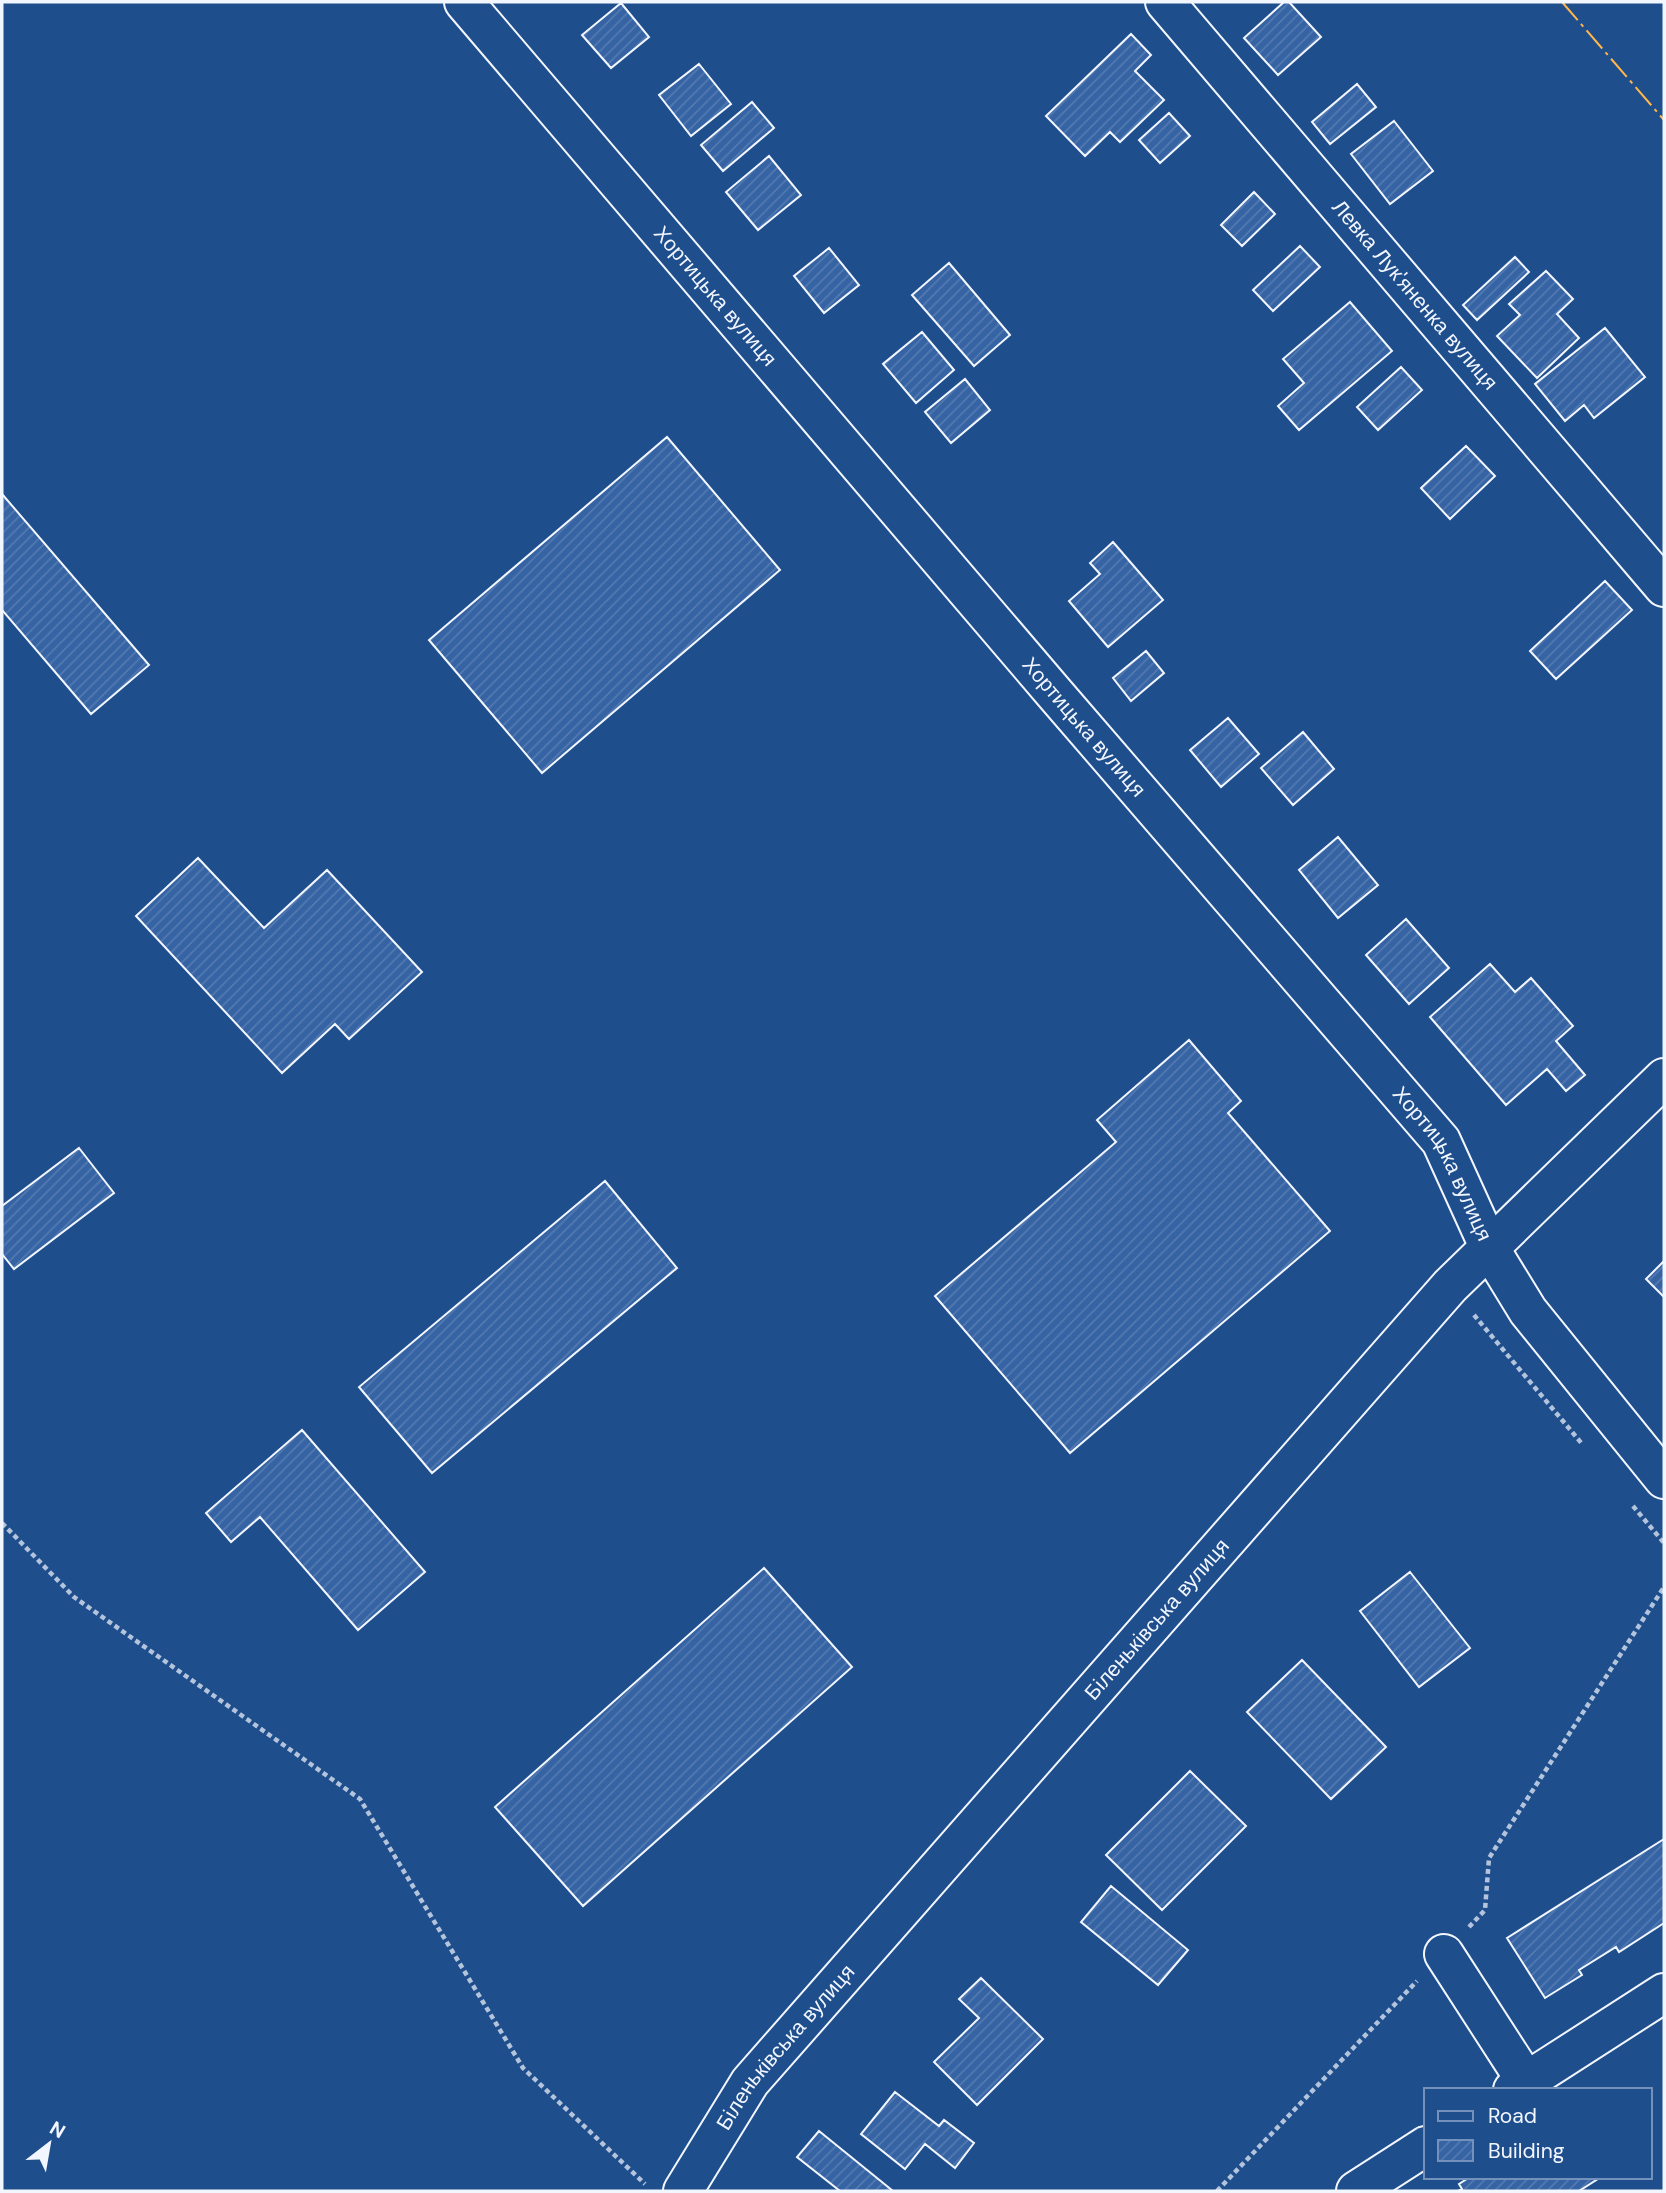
<svg xmlns="http://www.w3.org/2000/svg" width="1666" height="2193" font-family="'DM Sans',sans-serif">
	<defs>
		<pattern id="building-hatch" width="6" height="6" patternUnits="userSpaceOnUse" patternTransform="scale(1.75)"><rect width="6" height="6" fill="#3563a3"/><path d="M-1 1l2-2M0 6l6-6M5 7l2-2" fill="none" stroke="#537ab1"/></pattern>
	</defs>
	<rect width="100%" height="100%" fill="#1f4e8c"/>
	<path fill="url(#building-hatch)" stroke="#f2f6ff" stroke-width="2" d="M1284,2H1289L1321,37L1278,75L1244,38Z
		M621,3L649,37L611,68L582,35Z
		M1131,34L1151,55L1135,71L1164,100L1120,142L1110,132L1085,156L1046,116Z
		M699,64L731,104L691,136L659,95Z
		M1357,84L1376,107L1330,144L1312,122Z
		M752,102L774,128L723,171L701,145Z
		M1169,113L1190,136L1160,163L1139,140Z
		M1394,121L1433,171L1390,204L1351,154Z
		M769,156L801,195L758,230L726,192Z
		M1254,192L1275,214L1242,246L1221,225Z
		M1300,246L1320,267L1273,311L1253,290Z
		M829,248L859,285L824,313L794,276Z
		M1515,257L1529,272L1477,320L1463,305Z
		M949,263L1010,335L974,366L912,295Z
		M1546,271L1573,299L1557,314L1579,338L1537,378L1497,336L1520,315L1509,304Z
		M1350,302L1392,351L1299,430L1278,406L1304,383L1283,359Z
		M1605,328L1645,377L1594,418L1584,405L1565,421L1535,384Z
		M922,332L954,370L916,403L883,364Z
		M1401,367L1422,390L1378,430L1357,407Z
		M965,379L990,410L951,443L925,412Z
		M667,437L780,570L542,773L429,640Z
		M1466,446L1495,476L1450,519L1421,488Z
		M2,494L149,665L91,714L2,610Z
		M1113,542L1163,600L1108,647L1069,601L1100,574L1090,563Z
		M1605,581L1632,610L1556,679L1530,651Z
		M1146,651L1164,673L1131,701L1113,678Z
		M1228,718L1259,754L1221,787L1190,750Z
		M1303,732L1334,769L1293,805L1261,768Z
		M1338,837L1378,885L1338,918L1299,870Z
		M198,858L264,928L327,870L422,972L349,1039L335,1024L282,1073L136,916Z
		M1406,919L1449,968L1409,1004L1366,955Z
		M1490,964L1515,992L1531,978L1573,1026L1556,1041L1585,1075L1566,1091L1547,1069L1506,1105L1430,1017Z
		M1189,1040L1241,1101L1228,1113L1330,1231L1070,1453L935,1296L1116,1142L1097,1120Z
		M79,1148L114,1193L14,1269L2,1254V1206Z
		M605,1181L677,1268L432,1473L359,1387Z
		M1664,1261V1297L1646,1279Z
		M302,1430L425,1572L358,1630L260,1517L231,1542L206,1513Z
		M764,1568L852,1667L583,1906L495,1807Z
		M1410,1572L1470,1648L1419,1687L1360,1611Z
		M1302,1660L1386,1747L1331,1799L1247,1712Z
		M1190,1771L1246,1826L1162,1910L1106,1855Z
		M1664,1839V1923L1619,1952L1616,1947L1579,1970L1582,1975L1545,1998L1507,1938Z
		M1111,1886L1188,1950L1158,1985L1081,1922Z
		M981,1978L1043,2039L977,2105L934,2062L979,2018L959,1999Z
		M895,2092L939,2126L944,2120L974,2143L955,2168L925,2144L905,2169L861,2134Z
		M819,2131L893,2191H840L797,2157Z
		M1470,2177H1601L1579,2191H1458L1462,2189L1459,2184Z"/>
	<g fill="none" stroke-linecap="round" stroke-linejoin="round">
		<defs>
			<g id="minor">
				<path id="s1" d="M464,2L1056,695L1441,1141L1490,1249L1528,1311L1664,1479"/>
				<path id="s2" d="M1165,2L1664,587"/>
				<path d="M1444,1954L1526,2081"/>
				<path d="M1513,2090L1664,1993"/>
				<path id="s3" d="M683,2191L750,2082L1450,1286L1664,1078"/>
				<path d="M1356,2191L1426,2146"/>
			</g>
		</defs>
		<use href="#minor" stroke="#f2f6ff" stroke-width="42"/>
		<path stroke="#b3c4dc" stroke-width="4.5" stroke-dasharray="5 3.5" stroke-linecap="butt" d="M1474,1315L1583,1445
			M1633,1506L1664,1543
			M2,1523L74,1597L360,1799L523,2068L645,2184
			M1469,1927L1485,1910L1489,1858L1664,1587
			M1217,2191L1417,1981"/>
		<use href="#minor" stroke="#1f4e8c" stroke-width="38"/>
		<path stroke="#ffb74d" stroke-width="2" stroke-dasharray="24 5 3.5 5" stroke-linecap="butt" d="M1562,2L1664,120"/>
	</g>
	<g text-anchor="middle" dominant-baseline="central" stroke-width="5" stroke-linejoin="round" paint-order="stroke">
		<g font-size="21" fill="#f2f6ff" stroke="#1f4e8c">
			<text stroke="none"><textPath href="#s2" startOffset="385">Левка Лук'яненка вулиця</textPath></text>
			<text stroke="none"><textPath href="#s1" startOffset="387">Хортицька вулиця</textPath></text>
			<text stroke="none"><textPath href="#s1" startOffset="954">Хортицька вулиця</textPath></text>
			<text stroke="none"><textPath href="#s1" startOffset="1521">Хортицька вулиця</textPath></text>
			<text stroke="none"><textPath href="#s3" startOffset="744">Біленьківська вулиця</textPath></text>
			<text stroke="none"><textPath href="#s3" startOffset="177">Біленьківська вулиця</textPath></text>
		</g>
	</g>
	<rect width="1666" height="2193" fill="none" stroke="#f2f6ff" stroke-width="7"/>
	<rect x="1424" y="2088" width="228" height="91" fill="#1f4e8c" stroke="#7391ba" stroke-width="2"/>
	<rect x="1438" y="2111" width="35" height="10" fill="#1f4e8c" stroke="#7391ba" stroke-width="2"/>
	<text x="1488" y="2123" font-size="21" fill="#f2f6ff">Road</text>
	<rect x="1438" y="2140" width="35" height="21" fill="url(#building-hatch)" stroke="#7391ba" stroke-width="2"/>
	<text x="1488" y="2158" font-size="21" fill="#f2f6ff">Building</text>
	<g transform="translate(49 2144) rotate(31)" stroke="#1f4e8c" stroke-width="5" paint-order="stroke">
	<path d="M0-5L12 26L0 18L-12 26Z" fill="#f2f6ff"/>
	<text y="-10" font-size="19" font-weight="bold" text-anchor="middle" fill="#f2f6ff">N</text>
	</g>
</svg>
